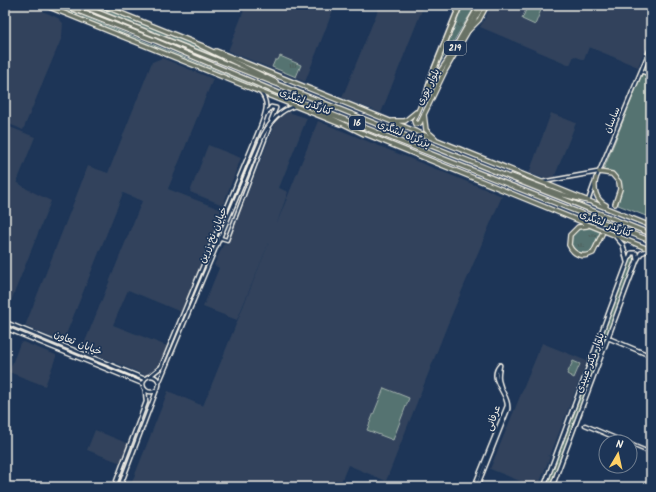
<svg xmlns="http://www.w3.org/2000/svg" width="656" height="492" font-family="Kalam,'Playpen Sans Arabic',sans-serif">
	<defs>
		<pattern id="grass-tufts" width="24" height="20" patternUnits="userSpaceOnUse"><rect width="24" height="20" fill="#547371"/><path d="M3 7l-1-3M5 7V3M7 7l1-3M15 17l-1-3M17 17v-4M19 17l1-3" fill="none" stroke="#4e5b59"/></pattern>
		<pattern id="forest-firs" width="22" height="20" patternUnits="userSpaceOnUse"><rect width="22" height="20" fill="#547371"/><path d="M5 1l3.5 6h-7zM16 11l3.5 6h-7z" fill="#4e5b59"/></pattern>
	</defs>
	<rect width="100%" height="100%" fill="#1d3557"/>
	<filter id="ink" filterUnits="userSpaceOnUse"><feTurbulence type="fractalNoise" baseFrequency=".025" numOctaves="2"/><feDisplacementMap in="SourceGraphic" scale="8" xChannelSelector="R" yChannelSelector="G"/><feConvolveMatrix kernelMatrix="1 2 1 2 8 2 1 2 1" color-interpolation-filters="sRGB"/></filter>
	<g filter="url(#ink)">
		<path fill="#30425c" d="M8,5H29L58,18L63,23L62,37L23,130L5,122V12Z
			M246,5H335L305,82L228,51Z
			M380,5H424L381,113L342,98Z
			M492,5H651V36L638,67L589,47L584,60L574,56L570,65L480,27Z
			M162,58L213,79L168,189L222,210L181,312L128,290L113,325L167,346L157,370L145,375L82,349L142,201L123,193L63,342L25,326L88,166L108,173L152,62Z
			M288,112L307,118L279,188L288,192L277,223L318,121L502,196L447,326L386,481L348,465L339,487H130L168,391L203,406L270,240L237,320L203,307L219,268L214,265L224,243L228,244L277,119Z
			M551,113L576,123L554,178L545,179L529,173Z
			M5,125L35,137L17,182L27,189L51,201L5,316Z
			M208,145L241,158L223,205L190,192Z
			M23,342L56,355V357L45,386L9,372L20,343Z
			M542,343L587,361L550,456L547,455L550,457L538,487H535L490,469Z
			M95,430L129,444L121,463L87,450Z"/>
		<path fill="url(#grass-tufts)" stroke="#a4b2ac" d="M463,5H476L437,68Z
			M280,56L301,65L296,77L272,67L275,60H278Z
			M590,228L602,233L593,252L582,255C563,245 569,227 590,228Z
			M632,256L636,258L598,360L596,361L594,358Z
			M573,361L580,364L574,378L567,374Z
			M593,363L596,366L550,487H546Z"/>
		<path fill="url(#forest-firs)" stroke="#a4b2ac" d="M47,5H56L309,108L321,114Z
			M88,5H97L205,49L213,55Z"/>
		<path fill="#547371" stroke="#a4b2ac" d="M528,5H543L535,25L522,19Z
			M651,51V218L618,205C622,185 625,178 603,171Z
			M384,388L409,398L393,440L367,430Z"/>
		<g fill="none" stroke-linecap="round" stroke-linejoin="round">
			<path stroke="#3d516d" stroke-width="3.5" stroke-dasharray="3.5 2" stroke-linecap="butt" d="M603,232L615,204"/>
			<defs>
				<path id="minor" d="M221,238L227,240L269,129L267,128
					M585,425L625,442
					M630,444L651,453
					M457,484L468,487"/>
				<path id="tertiary" d="M641,71L651,75
					M266,114L271,107L276,108L271,120
					M596,179L651,47
					M542,182L598,172
					M588,201L594,184
					M5,322L145,379
					M5,328L143,384
					M608,338L651,356
					M150,376L161,367L261,125C265,113 270,104 261,93
					M143 384a8 8 0 1 1 16 0a8 8 0 1 1-16 0Z
					M159,383L263,135C271,121 280,110 295,106
					M114,487L146,402L145,389
					M120,487L157,389
					M474,487L507,406C508,393 487,379 500,365C499,371 497,377 500,384C502,394 509,398 508,409L477,487"/>
				<path id="secondary" d="M616,237L623,245L627,262
					M544,487L631,253H636L637,260
					M552,487L637,260L641,253L649,250"/>
				<path id="primary" d="M44,5L340,124
					M101,5L203,46
					M479,5L447,61L428,89L414,121L415,124L420,123L445,71L483,5
					M216,51L651,226
					M424,114L426,130L435,138
					M392,121H405L416,112
					M363,133L651,250
					M599,172L612,174L619,182L620,189L615,204
					M596,178C593,189 596,200 606,205
					M587,226L578,227L570,235L569,245C574,256 584,258 593,253L602,234"/>
				<path id="trunk" d="M63,5L156,41L298,101L651,241
					M80,5L651,234
					M468,31L479,20L487,5
					M201,46L276,82
					M311,108L364,134
					M511,176L560,194L588,201"/>
				<path id="motorway" d="M428,89L431,77L460,5"/>
			</defs>
			<use href="#minor" stroke="#f4f1e8" stroke-width="5"/>
			<use href="#tertiary" stroke="#f4f1e8" stroke-width="5.5"/>
			<use href="#secondary" stroke="#f4f1e8" stroke-width="6"/>
			<use href="#primary" stroke="#f4f1e8" stroke-width="6"/>
			<use href="#trunk" stroke="#f4f1e8" stroke-width="6"/>
			<use href="#motorway" stroke="#f4f1e8" stroke-width="7"/>
			<use href="#minor" stroke="#1d3557" stroke-width="2"/>
			<use href="#tertiary" stroke="#1d3557" stroke-width="2.5"/>
			<use href="#secondary" stroke="#1d3557" stroke-width="3"/>
			<use href="#primary" stroke="#697266" stroke-width="3.5"/>
			<use href="#trunk" stroke="#697266" stroke-width="3.5"/>
			<use href="#motorway" stroke="#697266" stroke-width="4"/>
		</g>
	</g>
	<g text-anchor="middle" dominant-baseline="central" stroke-width="3.5" stroke-linejoin="round" paint-order="stroke">
		<g fill="#1d3557" stroke="#b4b9bc" stroke-width="1">
			<rect x="444" y="41" width="22" height="14" rx="3"/>
			<rect x="349" y="116" width="16" height="14" rx="3"/>
		</g>
		<g font-size="9" font-weight="bold" fill="#f4f1e8">
			<text x="455" y="48">219</text>
			<text x="357" y="123">16</text>
		</g>
		<g font-size="10" fill="#f4f1e8" stroke="#1d3557">
			<text transform="translate(428 87) rotate(-63)">بلوار پوری</text>
			<text transform="translate(306 102) rotate(22)">کنارگذر لشگری</text>
			<text transform="translate(612 120) rotate(-67)">ساسان</text>
			<text transform="translate(404 134) rotate(22)">بزرگراه لشگری</text>
			<text transform="translate(606 224) rotate(22)">کنارگذر لشگری</text>
			<text transform="translate(213 235) rotate(-68)">خیابان نخ زرین</text>
			<text transform="translate(78 343) rotate(22)">خیابان تعاون</text>
			<text transform="translate(590 363) rotate(-69)">بلوار دکتر عبیدی</text>
			<text transform="translate(493 418) rotate(-70)">عرفانی</text>
		</g>
	</g>
	<rect width="656" height="492" fill="none" stroke="#1d3557" stroke-width="20"/>
	<rect x="10" y="10" width="636" height="472" fill="none" stroke="#f4f1e8" stroke-width="1.5" filter="url(#ink)"/>
	<g transform="translate(618 454) rotate(9)"><circle r="19" fill="#1d3557" stroke="#738091"/>
	<path d="M0-3L7 15L0 10L-7 15Z" fill="#ffd166"/>
	<text y="-6" font-size="11" font-weight="bold" text-anchor="middle" fill="#f4f1e8">N</text>
	</g>
</svg>
